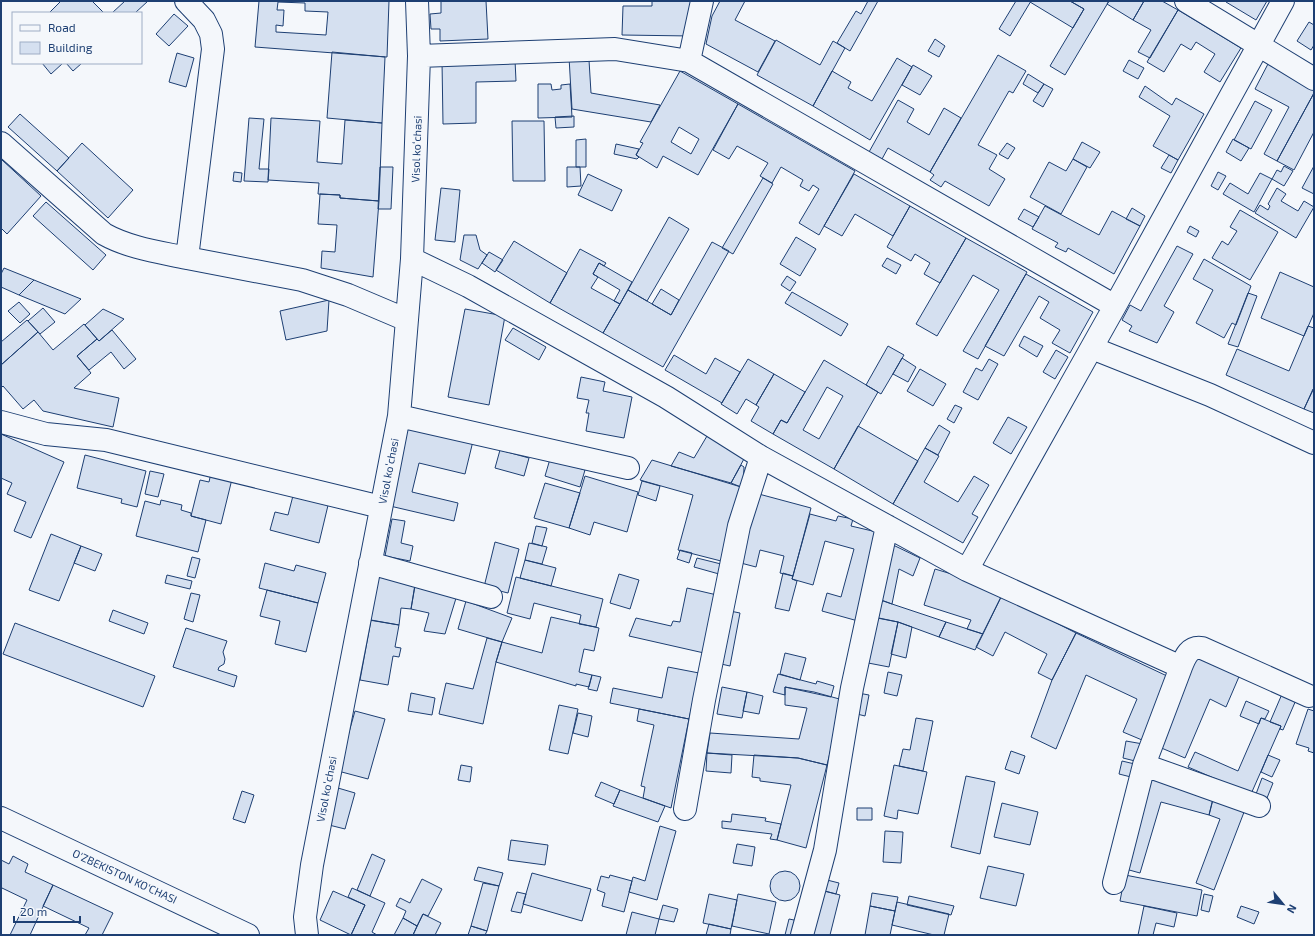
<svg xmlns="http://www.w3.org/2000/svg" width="1315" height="936" font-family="'Exo 2',sans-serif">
	<rect width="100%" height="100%" fill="#f4f7fb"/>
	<path fill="#d5e0f0" stroke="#1d3f73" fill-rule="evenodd" d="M61,1H92L104,13H51L50,12Z
		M125,1H148L135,13H112Z
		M259,1H389L387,57L255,47ZM278,2L305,3V11L328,12L326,35L276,32V25L283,26L284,10H277Z
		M441,1H486L488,39L440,41V29H431L430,14L441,13Z
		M652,1H692L691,36L622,35L623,6H652Z
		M720,1H745L735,20L775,41L758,72L706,44L712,16Z
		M868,1H878L850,51L837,43L856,11L861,14Z
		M1016,1H1031L1010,36L999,29Z
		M1031,1H1070L1084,9L1073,28L1030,2Z
		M1070,1H1109L1065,75L1050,66L1084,9Z
		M1109,1H1144L1133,20L1107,4Z
		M1144,1H1162L1178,10L1150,58L1138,52L1151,30L1133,20Z
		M1227,1H1267L1256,20L1226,2Z
		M1178,10L1241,48L1220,82L1204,72L1215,54L1196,42L1191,50L1181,44L1164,72L1147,62Z
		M174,14L188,26L169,46L156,34Z
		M1309,22L1314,25V45L1311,50L1297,41Z
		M935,39L945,46L939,57L928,51Z
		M776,40L820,65L833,41L845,48L813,106L757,75Z
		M332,52L385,57L382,123L327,118Z
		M177,53L194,58L186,87L169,82Z
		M998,55L1026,71L1013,93L1009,91L978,145L997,155L989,169L1005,179L989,206L945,181L941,187L930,180L934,175L930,172Z
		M569,57L589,60L591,93L660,105L651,122L572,109Z
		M897,58L912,67L870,140L813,106L832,71L851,82L848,88L872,101Z
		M515,60L516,81L476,82V123L443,124L442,62Z
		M1129,60L1144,68L1138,79L1123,71Z
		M1269,62L1314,86V93L1277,161L1264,154L1289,107L1255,89Z
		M42,63H63L51,74Z
		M66,63H82L73,71Z
		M913,65L932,76L920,95L902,85Z
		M680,71L738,104L698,175L663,156L657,168L636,155L643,143L640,142ZM679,127L699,139L691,154L671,142Z
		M1028,74L1044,84L1038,93L1023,84Z
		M538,84H551L552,90L561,89V85L570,84L572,117L538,118Z
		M1044,84L1053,89L1043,107L1033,101Z
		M1145,86L1172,105L1176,98L1204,114L1178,160L1153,146L1170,116L1139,97Z
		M1314,93V132L1294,170L1277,161Z
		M898,100L914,109L907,122L929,135L944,108L961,118L930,172L888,148L882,159L869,152Z
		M1255,101L1272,110L1251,149L1234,140Z
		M738,104L855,171L819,235L799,223L819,189L813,185L809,191L800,186L803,180L781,167L772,183L760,176L768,163L737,146L729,159L713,150Z
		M20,114L69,158L57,171L8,127Z
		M574,116V127L556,128L555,117Z
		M249,118L264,119L259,169H269L268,182L244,181Z
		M271,118L320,121L317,162L342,164L345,120L382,123L379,201L340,198V195L318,194L319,183L268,180Z
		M512,121H544L545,181H513Z
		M586,139V167H576V140Z
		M1233,139L1249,148L1241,161L1226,152Z
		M1082,142L1100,152L1090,168L1073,159Z
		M82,143L133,190L108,218L57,171Z
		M1007,143L1015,148L1008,159L999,154Z
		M616,144L639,149L636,155L639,157L637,159L614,154Z
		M1169,155L1178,160L1171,173L1161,168Z
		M1,159L41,196L7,234L1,228Z
		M1073,159L1087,167L1061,214L1030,197L1049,162L1066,171Z
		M1284,166L1293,171L1284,186L1272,179L1277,170L1281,172Z
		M1314,166V194L1302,188Z
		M380,167H393L391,209H378Z
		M567,167H580L581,186L567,187Z
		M234,172L242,173L241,182L233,181Z
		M1218,172L1226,176L1218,190L1211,186Z
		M1260,173L1272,179L1254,212L1223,194L1230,183L1248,194Z
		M588,174L622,190L612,211L578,195Z
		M854,174L910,206L893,236L855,214L842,236L824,226Z
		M763,178L773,184L733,254L722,248Z
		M441,188L460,190L455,242L435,240Z
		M1277,188L1286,194L1281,201L1298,211L1304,201L1314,207L1296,238L1255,213L1260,205L1268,210L1270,206L1268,204Z
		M320,194L340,195V198L379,201L373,277L321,268L322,251L335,252L337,225L318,224Z
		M46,202L106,255L93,270L33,216Z
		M910,206L966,238L940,283L924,274L930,263L915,254L911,261L887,247Z
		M1045,206L1099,235L1112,211L1140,226L1114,274L1068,248L1066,252L1055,247L1058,243L1032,229Z
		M1132,208L1145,216L1140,226L1126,219Z
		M1024,209L1039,217L1033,227L1018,219Z
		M1240,210L1278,232L1250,280L1212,258L1222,241L1228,245L1237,231L1230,227Z
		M669,217L689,229L647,301L628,290Z
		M1190,226L1199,231L1196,237L1187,232Z
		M464,235H476L480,250L487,255L478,269L460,260Z
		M796,237L816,249L800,276L780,264Z
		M966,238L1027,272L978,359L963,351L999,290L973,275L937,336L916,324Z
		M514,241L567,273L550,303L496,270Z
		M712,242L729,251L663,367L603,333L628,290L671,315Z
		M1177,246L1193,254L1164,306L1174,312L1157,343L1129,331L1132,326L1122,320L1130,305L1141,311Z
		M580,249L606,263L604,266L599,263L593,274L598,277L591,288L620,304L603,333L550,303Z
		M489,252L503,260L495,272L482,263Z
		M887,258L901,265L896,274L882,266Z
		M1204,259L1251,286L1236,325L1232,323L1224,338L1196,323L1213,290L1193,279Z
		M599,263L632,282L620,304L614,301L620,290L593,274Z
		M4,268L34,280L19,295L1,287V274Z
		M1280,272L1314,287V313L1304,336L1261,318Z
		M1026,274L1093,312L1070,353L1052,343L1060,330L1040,318L1049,302L1039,296L1004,356L985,346Z
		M787,276L796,282L790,291L781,285Z
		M34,280L81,299L65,314L19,295Z
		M661,289L679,300L671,315L652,304Z
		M792,292L848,324L841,336L785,303Z
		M1248,293L1257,296L1238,347L1228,344Z
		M329,300L327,331L286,340L280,311Z
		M19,302L30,314L20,323L8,311Z
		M43,308L55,322L40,334L28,321Z
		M103,309L124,319L99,341L85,325Z
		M465,309L505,316L489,405L448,397Z
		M27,320L38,332L1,365V342Z
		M84,324L97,339L77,356L91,373L74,388L119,398L113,427L43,411L34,400L23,409L3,386L1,388V365L38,332L53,350Z
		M1308,326L1314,328V388L1304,409L1226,375L1237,349L1289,371Z
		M513,328L546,347L539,360L505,340Z
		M112,330L136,359L124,369L111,352L89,370L77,356L97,339L99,341Z
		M1024,336L1043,346L1037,357L1019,346Z
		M888,346L904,355L881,394L866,385Z
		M1056,350L1068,357L1055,379L1043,372Z
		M674,355L706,374L715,358L740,372L722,403L665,370Z
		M902,358L916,367L908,382L893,374Z
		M748,359L774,374L756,405L746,399L737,414L721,404Z
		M989,359L998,364L978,400L963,392L976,368L982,371Z
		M824,360L878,392L834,469L773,434L781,420L787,423ZM827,387L843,396L819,439L803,430Z
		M920,369L946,384L933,406L907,391Z
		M774,374L805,392L787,423L781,420L773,434L751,421L759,407L756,405Z
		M581,377L605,382L603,391L632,397L624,438L586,431L589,413H586L589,400L577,398Z
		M1313,389H1314V413L1304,409Z
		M955,405L962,408L954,423L947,419Z
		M1008,417L1027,427L1011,454L993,443Z
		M939,425L950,432L938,455L925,448Z
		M408,426L473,441L465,474L419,463L412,492L458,503L454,521L390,506Z
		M858,426L918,461L893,504L834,469Z
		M1,434L64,462L31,538L14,531L26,502L7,494L12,483L1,478Z
		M707,436L745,457L731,483L671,466L679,452L694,458Z
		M925,448L939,456L924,482L958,502L974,476L989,485L972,514L978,517L963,543L893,504Z
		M500,450L529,458L524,476L495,468Z
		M85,455L146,471L137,507L121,503L122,499L77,488Z
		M550,459L585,470L580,487L545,476Z
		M652,460L741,487L721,561L678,550L693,495L640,480Z
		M741,465L744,467L743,490L741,487L731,483Z
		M150,471L164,474L158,497L145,494Z
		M211,473L232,479L221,524L191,516L200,480L209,482Z
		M585,476L638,492L627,532L594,522L590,535L569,528Z
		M642,481L660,486L656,501L638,495Z
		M545,483L580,493L569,528L534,518Z
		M295,488L330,497L319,543L270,530L275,512L288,515Z
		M755,493L811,508L793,576L780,573L784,556L760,550L756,567L737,562Z
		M161,500L182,505L181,510L191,513V516L206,520L198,552L136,536L145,501L160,505Z
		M810,514L836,521L838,516L853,519L851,526L881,533L858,621L822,611L827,593L841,597L854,549L825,541L813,585L792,579Z
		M392,519L405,521L401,543L413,546L410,561L385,556Z
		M536,526L547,528L542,546L532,543Z
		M51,534L81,546L59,601L29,590Z
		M495,542L519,549L508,593L484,587Z
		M529,543L547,547L542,564L525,560Z
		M891,544L920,558L913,576L899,569L892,604L878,599Z
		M81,546L102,554L95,571L74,563Z
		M680,550L692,553L689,563L677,559Z
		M192,557L200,559L195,578L187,576Z
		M697,558L721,564L719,574L694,567Z
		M525,560L556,568L551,586L520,578Z
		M265,563L294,571L296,565L326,573L318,603L259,588Z
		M935,569L978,582L1002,595L983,634L967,629L971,620L924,605Z
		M378,571L416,578L411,609L401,608L399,625L369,620Z
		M783,573L793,576L792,579L797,581L789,611L775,608Z
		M619,574L639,580L630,609L610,603Z
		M167,575L192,581L190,589L165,583Z
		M516,577L603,599L596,627L579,624L581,615L534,603L530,619L507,613Z
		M415,586L457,595L445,634L424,631L429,613L411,609Z
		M687,588L717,595L704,653L629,636L636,618L671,626L673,621L680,622Z
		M267,590L318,603L306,652L275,644L280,621L260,616Z
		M191,593L200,595L193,622L184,619Z
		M1002,595L1076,633L1052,680L1038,673L1047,654L1005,632L993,656L976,647Z
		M878,599L892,604L946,622L939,637L898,622L874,617Z
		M466,601L512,618L502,642L458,629Z
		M113,610L148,623L144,634L109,621Z
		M730,611L740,613L730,666L721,664Z
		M551,617L599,628L594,651L584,649L579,672L592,675L589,687L576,684V686L496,662L502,642L542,653Z
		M872,617L898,622L889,667L863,662Z
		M371,620L399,625L395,647L401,648L399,657L393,656L388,685L360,680Z
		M898,622L912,627L906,658L891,654Z
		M946,622L983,634L975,650L939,637Z
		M15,623L155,676L143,707L3,654Z
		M186,628L227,641L223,652L225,659L224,664L219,667L218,670L237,676L234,687L173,667Z
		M1076,633L1167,676L1142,740L1123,732L1137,699L1086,675L1056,749L1031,737L1052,680Z
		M487,638L502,642L496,662L483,724L439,714L446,683L473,689Z
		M1192,650L1241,672L1226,707L1210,699L1185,758L1152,744Z
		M785,653L806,658L800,680L780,674Z
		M668,667L699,673L689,719L610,703L613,688L662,698Z
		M888,672L902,675L897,696L884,693Z
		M778,674L816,684L817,681L834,686L831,697L785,687V695L773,692Z
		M592,675L601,677L597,691L588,689Z
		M722,687L747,692L742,718L717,714Z
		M785,687L814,692L843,700L827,765L798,758L707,753L710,733L799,739L807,708L785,705Z
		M747,692L763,696L759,714L743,711Z
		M411,693L435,698L432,715L408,711Z
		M858,693L869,695L865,716L853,713Z
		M1282,694L1296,700L1283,730L1280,729L1281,726L1270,722Z
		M1246,701L1269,711L1265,719L1261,718L1259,724L1240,716Z
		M559,705L578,709L568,754L549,750Z
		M639,709L689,719L671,808L643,798L645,787L641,786L654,725L637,721Z
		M1308,709L1314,711V753L1308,751L1309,748L1296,744Z
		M355,711L385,719L368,779L338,771Z
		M578,713L592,716L588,737L573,733Z
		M916,718L933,721L923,771L899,766L903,749L910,750Z
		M1261,718L1281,726L1251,794L1188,767L1195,752L1238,771Z
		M1126,741L1143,744L1139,762L1123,758Z
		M1011,751L1025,756L1019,774L1005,769Z
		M707,753L732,755L731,773L706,771Z
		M754,755L798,758L827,765L806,848L777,840L791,785L760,781V778L752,777Z
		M1268,755L1280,760L1272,777L1261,772Z
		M1122,761L1139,765L1135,778L1119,774Z
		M461,765L472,767L470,782L458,780Z
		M894,765L927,772L918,814L898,810L897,819L884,816Z
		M966,776L995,782L980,854L951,847Z
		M1148,777L1214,795L1209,815L1161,802L1140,873L1122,868Z
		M1262,778L1273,783L1267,798L1256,794Z
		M601,782L620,790L614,804L595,796Z
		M338,788L355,793L345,829L329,825Z
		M620,790L665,806L658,822L613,806Z
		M242,791L254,795L245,823L233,819Z
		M1214,795L1246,807L1214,890L1196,883L1220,819L1209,815Z
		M1002,803L1038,812L1030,845L994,837Z
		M857,808H872V820H857Z
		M732,814L766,818L765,821L781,824L777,840L770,839L772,834L722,828V821L731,822Z
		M660,826L676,831L657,900L629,892L633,877L645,881Z
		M885,831L903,832L901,863L883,862Z
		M511,840L548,845L545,865L508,860Z
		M737,844L755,847L752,866L733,863Z
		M372,854L385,860L370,896L357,890Z
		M13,856L28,864L25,872L53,885L30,935H10L27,900L2,888L1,890V860L9,864Z
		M988,866L1024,874L1016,906L980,898Z
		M478,867L503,873L499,886L474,880Z
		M770 886a15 15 0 1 1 30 0a15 15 0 1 1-30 0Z
		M532,873L591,889L582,921L523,904Z
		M610,875L632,881L624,912L602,906L605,893L597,890L601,876L609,878Z
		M1125,875L1202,890L1197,916L1120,901Z
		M422,879L442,889L428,916L423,914L417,926L403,918L406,911L396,906L400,898L410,903Z
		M827,880L839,883L836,894L824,891Z
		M483,883L499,886L487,931L471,926Z
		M53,885L113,913L102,935H85L89,928L43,906Z
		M352,888L385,903L372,932L377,935H351L365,905L348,897Z
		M821,890L840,895L830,935H810Z
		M333,891L365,905L351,935L320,920Z
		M517,892L526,894L521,913L511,911Z
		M872,893L898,897L895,911L870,906Z
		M709,894L737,900L731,929L703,923Z
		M738,894L776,902L769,934L732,926Z
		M1204,894L1213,896L1209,912L1201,910Z
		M909,896L954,906L951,915L907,905Z
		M897,902L949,914L944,935H934L892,925Z
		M663,905L678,909L674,922L659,919Z
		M870,906L895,911L890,935H865Z
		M1144,906L1177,913L1174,927L1156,923L1153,935H1138Z
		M1241,906L1259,912L1254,924L1237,917Z
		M632,912L659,919L655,935H626Z
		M423,914L441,923L435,935H413Z
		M403,918L417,926L413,935H394Z
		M789,919L799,921L796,935H785Z
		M709,924L731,929L730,935H706Z
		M471,926L487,931L485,935H468Z"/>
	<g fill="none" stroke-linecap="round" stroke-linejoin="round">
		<defs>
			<path id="minor" d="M702,1L689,61L1115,306
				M1186,1L1314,79
				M419,56L615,49L689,61
				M1,143L104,234C129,248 159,252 187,258L213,49L211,34L204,20L186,1
				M187,258L302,280L348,295L407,320
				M412,259L468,286L666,397L761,457L967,570L1115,306L1283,1
				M1092,348L1210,395L1314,443
				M399,416L628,468
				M1,422L46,434L106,440L381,507
				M370,563L491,597
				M967,570L1181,667C1185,657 1189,646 1202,648L1309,696
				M1144,765L1259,806
				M685,809L704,700L739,526L761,457
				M1,818L248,935
				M1114,883L1144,765L1181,667
				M307,935L305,917L312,865L399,416L412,259L419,56L417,1
				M802,935L825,850L852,688L887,526"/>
		</defs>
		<use href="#minor" stroke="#1d3f73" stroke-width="24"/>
		<use href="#minor" stroke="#f4f7fb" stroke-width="22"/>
	</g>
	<g text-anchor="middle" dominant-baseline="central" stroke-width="3" stroke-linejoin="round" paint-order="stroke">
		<g font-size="11" fill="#1d3f73" stroke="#f4f7fb">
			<text transform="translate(416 149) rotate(-88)">Visol koʻchasi</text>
			<text transform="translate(388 471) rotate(-79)">Visol koʻchasi</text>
			<text transform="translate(326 789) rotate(-79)">Visol koʻchasi</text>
			<text transform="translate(125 876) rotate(25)">O'ZBEKISTON KO'CHASI</text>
		</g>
	</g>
	<rect width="1315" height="936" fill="none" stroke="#1d3f73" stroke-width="4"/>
	<rect x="12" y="12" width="130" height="52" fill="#f4f7fb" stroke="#9eadc5"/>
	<rect x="20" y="25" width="20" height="6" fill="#f4f7fb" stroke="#9eadc5"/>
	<text x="48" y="32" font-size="12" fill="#1d3f73">Road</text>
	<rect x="20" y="42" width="20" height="12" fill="#d5e0f0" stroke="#9eadc5"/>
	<text x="48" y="52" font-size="12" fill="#1d3f73">Building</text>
	<g transform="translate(1283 904) rotate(119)" stroke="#f4f7fb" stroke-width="3" paint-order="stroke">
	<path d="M0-3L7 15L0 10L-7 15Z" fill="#1d3f73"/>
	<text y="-6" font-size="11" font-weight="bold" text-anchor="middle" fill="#1d3f73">N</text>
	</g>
	<path d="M14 916v6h66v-6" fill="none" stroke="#1d3f73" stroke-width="2"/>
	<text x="20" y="916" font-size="12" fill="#1d3f73" stroke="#f4f7fb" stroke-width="3" paint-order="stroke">20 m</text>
</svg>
